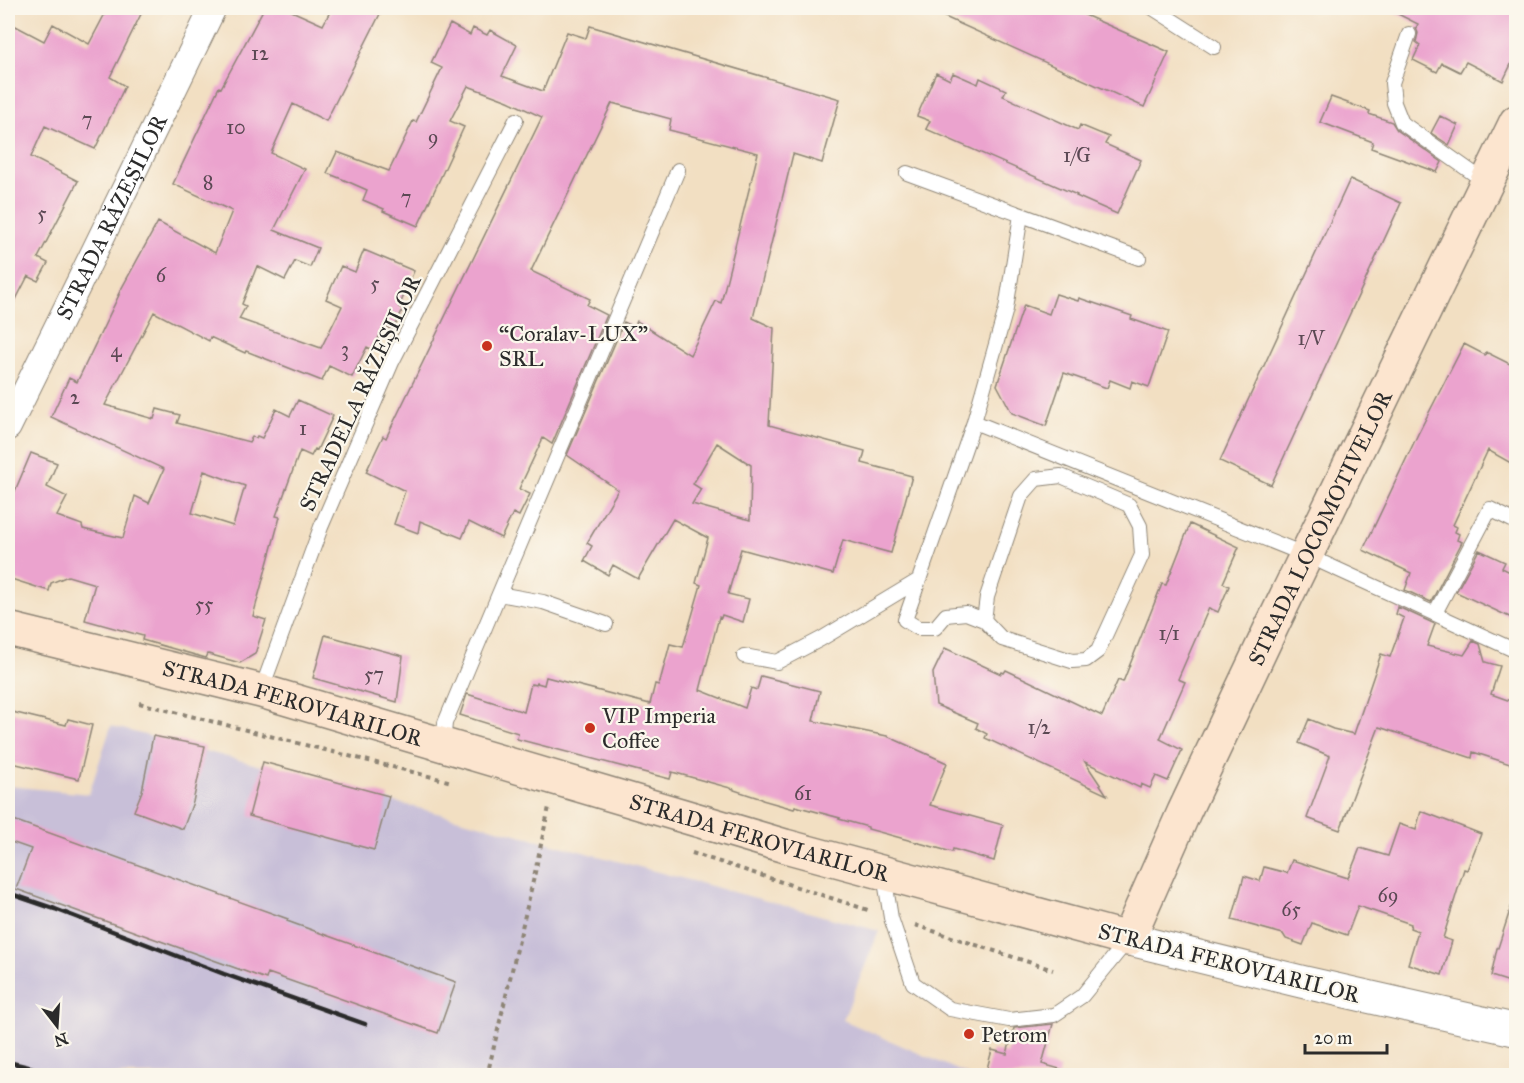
<svg xmlns="http://www.w3.org/2000/svg" width="1524" height="1083" font-family="'IM FELL Great Primer',serif">
	<rect width="100%" height="100%" fill="#fbf7ec"/>
	<filter id="ink" filterUnits="userSpaceOnUse"><feTurbulence type="fractalNoise" baseFrequency=".0167" numOctaves="2"/><feDisplacementMap in="SourceGraphic" scale="12" xChannelSelector="R" yChannelSelector="G"/><feConvolveMatrix kernelMatrix="1 2 1 2 8 2 1 2 1" color-interpolation-filters="sRGB"/></filter>
	<filter id="wash" filterUnits="userSpaceOnUse"><feTurbulence type="fractalNoise" baseFrequency=".008" numOctaves="4" result="noise"/><feDisplacementMap in="SourceGraphic" scale="24" xChannelSelector="R" yChannelSelector="G"/><feGaussianBlur stdDeviation="1.35" result="paint"/><feColorMatrix in="noise" values="0 0 0 0 0 0 0 0 0 0 0 0 0 0 0 0 0 1.4 0 .05"/><feComposite in="paint" operator="in"/></filter>
	<g filter="url(#wash)">
		<rect width="100%" height="100%" fill="#f2dfc2"/>
		<path fill="#c8bfd8" d="M111,726L879,931L843,1020L969,1075H8V786L89,794Z"/>
		<g id="blocks">
			<path fill="#eba3ce" fill-rule="evenodd" d="M108,8H144L110,77L125,86L95,149L45,126L31,157L78,181L38,258L48,263L38,281L28,276L8,315V22L44,41L53,24L89,44Z
				M264,8H285L323,25L332,8H383L326,121L293,104L271,153L305,169L274,230L318,248L310,267L295,261L285,280L257,266L242,304L246,306L239,319L321,348L342,306L326,299L341,266L355,272L364,250L414,271L399,307L403,309L393,330L384,326L373,350L367,347L352,377L329,366L322,381L246,351L245,353L210,337L209,341L154,312L105,405L154,419L157,409L180,415L177,423L249,442L252,437L256,438L257,436L262,438L276,409L290,416L298,400L333,416L317,450L315,449L311,456L300,451L276,516L280,517L253,616L266,620L255,654L240,663L208,654L206,658L142,640L143,636L85,620L95,584L68,576L51,583L49,591L8,578V495L12,498L31,453L57,463L47,487L67,497L57,516L82,525L83,529L123,538L135,496L149,503L164,469L51,417L69,378L77,382L119,295H118L158,222L215,253L232,211L173,184L219,87L221,88ZM204,471L245,486L233,526L192,513Z
				M925,8H1069L1169,52L1144,107Z
				M1386,8H1516V54L1503,81L1466,62L1460,72L1442,63L1437,72L1413,60L1420,45L1416,42L1418,33L1416,28L1418,24Z
				M450,24L470,35L473,28L487,35L490,30L517,45L502,76L543,91L567,32L586,38L590,26L840,99L822,163L793,154L753,318L774,328L769,425L865,451L862,463L912,476L891,553L843,540L833,574L741,549L728,594L749,599L743,622L722,615L721,618L719,617L700,690L745,708L751,688L757,690L761,676L820,691L813,721L887,736L947,763L930,805L1003,825L994,861L953,849L952,852L868,829V827L839,819L840,818L795,806L794,809L762,800V799L734,790V789L672,772L670,779L517,739L518,733L460,715L467,694L524,712L531,684L536,685L537,683L544,685L546,677L650,704L655,684L659,685L670,644L683,647L701,585L696,583L708,538L673,519L638,579L613,565L608,575L584,561L592,546L587,543L618,490L567,455L624,322L634,327L637,321L690,355L716,301L721,303L758,153L669,130L671,119L612,103L531,271L590,299L587,305L607,315L552,444L543,438L519,489L530,494L519,516L513,513L501,538L469,522L462,538L420,521L418,533L394,524L405,491L366,472L383,436L386,438L542,117L508,101L468,86L450,121L464,127L418,226L383,211L384,209L363,200L367,190L342,179L327,173L337,152L389,171L413,121L416,122L442,68L431,63ZM717,443L751,465L750,520L692,504L701,489L693,484Z
				M936,73L950,80L953,73L978,84L980,78L1006,90L1003,96L1078,130L1080,125L1109,137L1105,144L1141,160L1117,214L1076,196L1077,195L926,129L930,121L917,116Z
				M1331,97L1370,111L1369,114L1392,122L1397,130L1442,162L1437,172L1371,148L1373,142L1320,122Z
				M1440,116L1458,125L1449,145L1431,133Z
				M1350,179L1401,203L1271,485L1220,461Z
				M1056,294L1078,301L1079,298L1132,316L1131,319L1168,332L1149,387L1132,381L1130,388L1110,380L1107,388L1064,373L1046,426L1012,413L997,385L1024,305L1049,314Z
				M1464,344L1485,355L1486,352L1516,367V466L1488,450L1453,525L1457,527L1455,532L1459,534L1457,540L1462,542L1431,602L1405,590L1411,573L1363,550L1418,434Z
				M1190,524L1239,547L1223,583L1229,586L1218,612L1209,608L1178,679L1185,682L1160,739L1182,750L1168,781L1156,776L1150,788L1141,784L1140,788L1085,762L1107,795L985,738L987,734L976,728L978,723L936,705L933,673L945,648L1001,674L1002,672L1004,673L1006,670L1102,716L1118,680L1123,682L1162,584L1166,585Z
				M1479,550L1505,562L1502,568L1516,575V620L1456,592Z
				M1398,607L1435,624L1427,646L1464,655L1473,641L1480,644L1485,662L1500,666L1491,694L1516,703V766L1473,752L1472,758L1379,727L1340,830L1307,818L1330,756L1299,743L1309,719L1333,729L1354,734L1381,654L1390,657L1404,618L1396,614Z
				M325,635L403,656L397,702L313,678Z
				M8,711L66,725L68,719L92,725L79,779L8,762Z
				M153,736L205,746L193,802L183,829L134,811L142,791Z
				M263,762L389,796L374,850L249,816Z
				M1421,811L1481,834L1467,870L1464,869L1443,938L1452,941L1442,975L1408,964L1418,931L1410,928L1411,924L1358,906L1347,935L1312,923L1303,945L1286,939L1283,934L1232,920L1244,876L1260,881L1264,867L1287,873L1292,860L1348,878L1360,848L1388,856L1399,824L1416,830Z
				M8,818L288,919L287,921L456,982L438,1033L268,973L266,979L16,889L31,849L8,841Z
				M1511,907L1516,908V984L1491,976L1497,948H1498Z
				M1053,1024L1042,1064L1060,1069L1059,1076H985L992,1050L1007,1054L1014,1028Z"/>
		</g>
	</g>
	<g filter="url(#ink)">
		<use href="#blocks" fill-opacity="0" stroke="#8e8576" stroke-width="1.5"/>
		<g fill="none" stroke-linecap="round" stroke-linejoin="round">
			<defs>
				<path id="service" d="M1153,8L1214,47
					M1409,34L1392,83L1394,103L1402,123L1487,183
					M907,173L1139,258
					M974,422L1306,555L1516,651
					M499,594L678,170
					M1435,613L1490,509L1516,522
					M984,620L987,597L1021,496L1036,479L1061,476L1129,505L1140,526L1142,555L1098,651L1086,660L1072,661L1002,639L984,620L966,613L946,615L935,628H918L905,620L974,422L1006,309L1021,215
					M744,656L777,662L821,639L919,580
					M261,691L321,527L392,362L516,120
					M443,745L445,723L499,594L543,602L606,624
					M884,875L891,918L913,983L950,1009L1009,1020L1054,1015L1082,996L1127,941"/>
				<g id="minor">
					<path id="s1" d="M8,427L80,281L213,8"/>
				</g>
				<path id="tertiary" d="M1128,939L1303,982L1516,1030"/>
				<g id="secondary">
					<path id="s2" d="M8,629L261,691L785,846L1128,939L1184,812L1270,630L1516,122"/>
				</g>
			</defs>
			<use href="#service" stroke="#8e8576" stroke-width="16"/>
			<use href="#minor" stroke="#8e8576" stroke-width="28"/>
			<use href="#tertiary" stroke="#8e8576" stroke-width="34"/>
			<use href="#secondary" stroke="#8e8576" stroke-width="36"/>
			<path stroke="#8e8576" stroke-width="4" stroke-dasharray="4.5 4.5" stroke-linecap="butt" d="M139,703L452,782
				M692,853L871,911
				M915,925L1053,970
				M487,1076L534,877L549,807"/>
			<use href="#service" stroke="#fff" stroke-width="14"/>
			<use href="#minor" stroke="#fff" stroke-width="26"/>
			<use href="#tertiary" stroke="#fff" stroke-width="32"/>
			<use href="#secondary" stroke="#fce5cf" stroke-width="33"/>
			<path stroke="#2b2b2b" stroke-width="4.5" d="M8,893L55,909L224,974L365,1024
				M8,1062L65,1076"/>
		</g>
	</g>
	<g fill="#c8321e" stroke="#fbf7ec" stroke-width="2">
		<circle cx="487" cy="346" r="6"/>
		<circle cx="590" cy="728" r="6"/>
		<circle cx="969" cy="1034" r="6"/>
	</g>
	<g text-anchor="middle" dominant-baseline="central" stroke-width="4.5" stroke-linejoin="round" paint-order="stroke">
		<g font-size="20" fill="#5b4954">
			<text x="260" y="53">12</text>
			<text x="87" y="119">7</text>
			<text x="236" y="127">10</text>
			<text x="433" y="137">9</text>
			<text x="1077" y="155">1/G</text>
			<text x="208" y="182">8</text>
			<text x="406" y="197">7</text>
			<text x="42" y="213">5</text>
			<text x="161" y="275">6</text>
			<text x="375" y="283">5</text>
			<text x="1311" y="338">1/V</text>
			<text x="345" y="349">3</text>
			<text x="116" y="350">4</text>
			<text x="75" y="397">2</text>
			<text x="303" y="428">1</text>
			<text x="204" y="604">55</text>
			<text x="1169" y="633">1/1</text>
			<text x="374" y="674">57</text>
			<text x="1039" y="727">1/2</text>
			<text x="803" y="793">61</text>
			<text x="1388" y="895">69</text>
			<text x="1291" y="909">65</text>
		</g>
		<g font-size="22" fill="#2b2b2b" stroke="#fbf7ec">
			<text stroke="none"><textPath href="#s1" startOffset="234">STRADA RĂZEȘILOR</textPath></text>
			<text transform="translate(360 393) rotate(-65)">STRADELA RĂZEȘILOR</text>
			<text stroke="none"><textPath href="#s2" startOffset="1616">STRADA LOCOMOTIVELOR</textPath></text>
			<text stroke="none"><textPath href="#s2" startOffset="294">STRADA FEROVIARILOR</textPath></text>
			<text stroke="none"><textPath href="#s2" startOffset="780">STRADA FEROVIARILOR</textPath></text>
			<text transform="translate(1229 963) rotate(14)">STRADA FEROVIARILOR</text>
		</g>
		<g font-size="22" fill="#2b2b2b" stroke="#fbf7ec" text-anchor="start">
			<text x="499" y="333">“Coralav-LUX”<tspan x="499" dy="25">SRL</tspan></text>
			<text x="602" y="715">VIP Imperia<tspan x="602" dy="25">Coffee</tspan></text>
			<text x="981" y="1034">Petrom</text>
		</g>
	</g>
	<rect width="1524" height="1083" fill="none" stroke="#fbf7ec" stroke-width="30"/>
	<g transform="translate(57 1026) rotate(163)" stroke="#fbf7ec" stroke-width="4.5" paint-order="stroke">
	<path d="M0-4.5L10 22L0 15L-10 22Z" fill="#2b2b2b"/>
	<text y="-9" font-size="16" font-weight="bold" text-anchor="middle" fill="#2b2b2b">N</text>
	</g>
	<path d="M1305 1044v9h82v-9" fill="none" stroke="#2b2b2b" stroke-width="3"/>
	<text x="1314" y="1044" font-size="18" fill="#2b2b2b" stroke="#fbf7ec" stroke-width="4.5" paint-order="stroke">20 m</text>
</svg>
